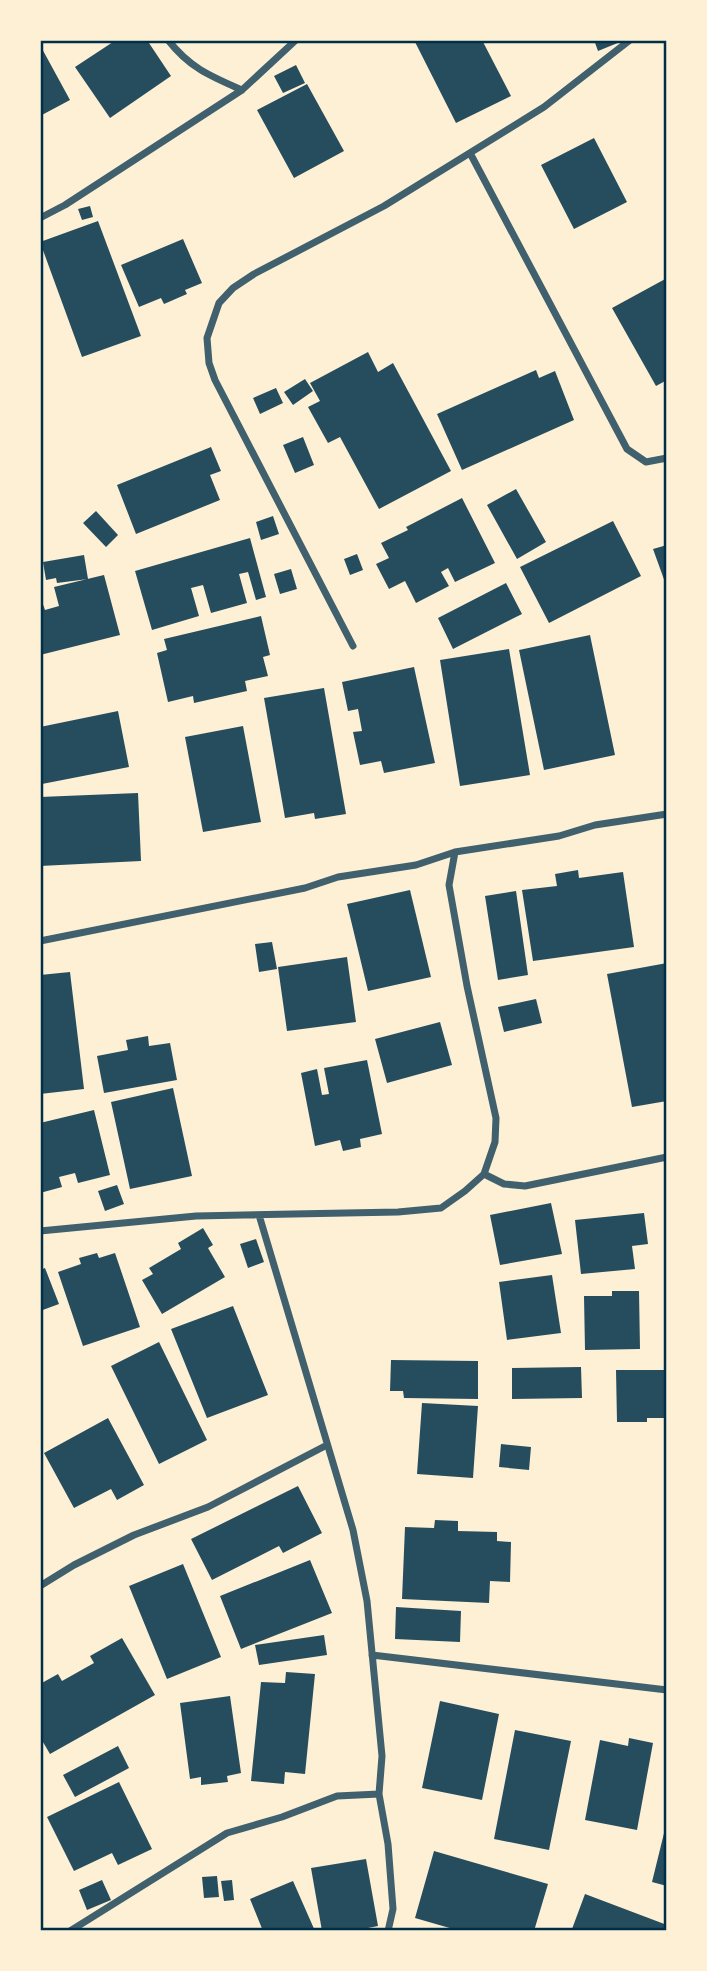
<svg xmlns="http://www.w3.org/2000/svg" width="707" height="1971" font-family="Figtree,sans-serif">
	<rect width="100%" height="100%" fill="#fdf0d5"/>
	<path fill="#264d5e" d="M116,40H147L171,76L110,118L75,67Z
		M414,40H482L511,96L456,123Z
		M594,40H625L598,51Z
		M40,45L70,100L40,116Z
		M296,65L305,83L283,93L274,76Z
		M307,84L344,151L294,178L257,110Z
		M594,138L627,202L574,229L541,165Z
		M90,206L93,217L82,220L78,209Z
		M98,221L141,336L82,357L40,242Z
		M183,239L202,283L185,290L187,294L164,304L161,298L139,307L121,265Z
		M667,278V380L656,386L612,308Z
		M368,352L378,372L393,363L451,471L379,509L340,437L328,443L308,407L320,401L310,383Z
		M536,370L539,378L555,371L574,420L462,470L437,414Z
		M305,379L313,391L293,405L284,392Z
		M276,388L283,403L260,414L253,398Z
		M303,437L314,465L295,473L283,445Z
		M211,447L221,471L210,475L220,500L136,534L117,485Z
		M516,489L546,542L517,559L487,505Z
		M462,498L495,563L455,582L448,568L441,572L449,586L416,603L405,581L389,589L376,564L389,558L381,543L408,530L406,527Z
		M96,511L118,535L106,547L83,523Z
		M273,516L279,534L261,540L256,522Z
		M613,521L641,576L549,623L520,567Z
		M250,538L266,597L256,600L248,572L239,574L247,603L211,613L203,585L191,588L199,616L152,630L135,571Z
		M667,545V585H666L653,549Z
		M357,554L363,570L350,575L344,559Z
		M84,555L88,579L57,583L56,578L46,580L43,562Z
		M291,569L297,589L280,594L274,574Z
		M104,575L120,635L40,655V596L45,610L59,606L54,587Z
		M506,583L522,614L453,649L438,618Z
		M261,616L270,655L263,657L268,676L245,681L247,691L194,703L193,696L168,702L157,653L167,650L164,639Z
		M590,635L615,755L544,770L519,650Z
		M509,649L530,775L460,786L440,660Z
		M414,667L435,763L384,773L381,761L360,765L353,732L362,731L358,709L348,711L342,682Z
		M324,688L346,814L315,819L314,813L285,818L264,698Z
		M118,711L129,767L42,784L40,727Z
		M243,726L261,822L203,832L185,737Z
		M138,793L141,861L40,866V797Z
		M578,870L579,878L623,872L634,947L533,961L522,890L557,886L555,874Z
		M410,890L431,977L368,991L347,904Z
		M516,891L528,975L498,980L485,896Z
		M272,942L277,969L259,972L255,944Z
		M347,957L356,1022L287,1031L278,967Z
		M667,963V1101L632,1107L607,974Z
		M70,972L84,1089L40,1094V975Z
		M536,999L542,1023L504,1032L498,1007Z
		M440,1022L452,1065L387,1083L375,1039Z
		M148,1036L149,1046L170,1043L177,1080L104,1093L97,1056L128,1050L126,1040Z
		M367,1060L382,1134L360,1139L361,1147L343,1151L340,1140L315,1146L301,1073L317,1069L322,1095L329,1094L324,1068Z
		M173,1088L192,1176L130,1189L111,1102Z
		M94,1110L110,1175L78,1183L75,1173L59,1177L62,1187L40,1193V1123Z
		M117,1185L124,1204L105,1211L98,1191Z
		M551,1203L562,1254L500,1265L490,1215Z
		M644,1213L648,1244L632,1246L635,1269L581,1274L575,1220Z
		M203,1228L213,1245L208,1248L225,1277L162,1314L142,1280L153,1274L149,1268L181,1249L178,1243Z
		M256,1239L264,1262L248,1268L240,1244Z
		M97,1253L99,1258L115,1253L140,1327L83,1346L58,1272L81,1264L79,1258Z
		M45,1268L59,1304L40,1311V1270Z
		M552,1275L561,1333L507,1340L499,1282Z
		M612,1291H639L640,1349L585,1350L584,1296H612Z
		M233,1306L268,1395L207,1418L171,1329Z
		M159,1342L207,1440L159,1464L111,1366Z
		M391,1360L478,1361V1399L404,1398L403,1391H390Z
		M581,1367L582,1398L512,1399V1368Z
		M616,1370H667V1418H647V1422H617Z
		M422,1403L478,1406L473,1478L417,1474Z
		M108,1418L144,1485L117,1500L111,1489L74,1508L44,1453Z
		M501,1444L531,1447L529,1470L499,1467Z
		M298,1486L322,1533L283,1553L279,1546L212,1580L191,1539Z
		M435,1520L458,1521V1531L497,1532V1541L511,1542L510,1582L490,1581L489,1603L402,1599L405,1527L434,1528Z
		M310,1560L332,1613L241,1649L220,1596Z
		M183,1564L221,1657L167,1679L129,1586Z
		M396,1607L461,1611L460,1642L395,1639Z
		M324,1635L327,1655L259,1665L255,1645Z
		M122,1638L155,1695L50,1754L40,1737V1684L58,1674L62,1681L94,1663L90,1656Z
		M286,1672L315,1674L305,1774L285,1772L284,1784L251,1781L261,1682L285,1683Z
		M230,1696L241,1773L227,1776L228,1782L201,1785V1777L190,1779L180,1703Z
		M440,1701L499,1714L482,1800L422,1788Z
		M515,1730L571,1741L549,1850L494,1839Z
		M629,1738L653,1743L637,1830L585,1820L600,1740L628,1746Z
		M118,1746L129,1768L75,1797L63,1775Z
		M119,1782L152,1849L118,1865L112,1853L74,1871L47,1817Z
		M666,1825H667V1886L652,1882Z
		M434,1851L548,1884L534,1931H460L415,1918Z
		M366,1859L378,1926L363,1929V1931H322L311,1868Z
		M217,1876L219,1897L204,1898L202,1877Z
		M102,1880L111,1900L87,1910L79,1890Z
		M232,1880L234,1900L224,1901L221,1881Z
		M293,1881L315,1931H263L250,1899Z
		M585,1894L667,1925L665,1931L572,1929Z"/>
	<g fill="none" stroke-linecap="round" stroke-linejoin="round">
		<path stroke="#3f606c" stroke-width="7" d="M168,40C190,68 210,76 242,90
			M470,153L627,449L646,462L667,458
			M40,218L65,205L242,90L296,40
			M353,646L215,380L209,363L207,338L219,303L233,288L254,274L384,206L544,107L630,40
			M40,941L305,888L338,877L416,865L455,852L559,836L595,825L667,814
			M484,1174L504,1184L525,1186L667,1157
			M259,1215L353,1530L367,1601L382,1756L379,1794L388,1844L393,1909L388,1931
			M40,1231L196,1216L398,1212L441,1208L465,1191L484,1174L495,1142L496,1118L467,986L449,885L455,852
			M40,1586L74,1565L134,1535L208,1507L327,1445
			M372,1655L667,1690
			M70,1931L227,1833L282,1817L337,1796L379,1794"/>
	</g>
	<rect width="707" height="1971" fill="none" stroke="#fdf0d5" stroke-width="84"/>
	<rect x="42" y="42" width="623" height="1887" fill="none" stroke="#003049" stroke-width="2.5"/>
</svg>
